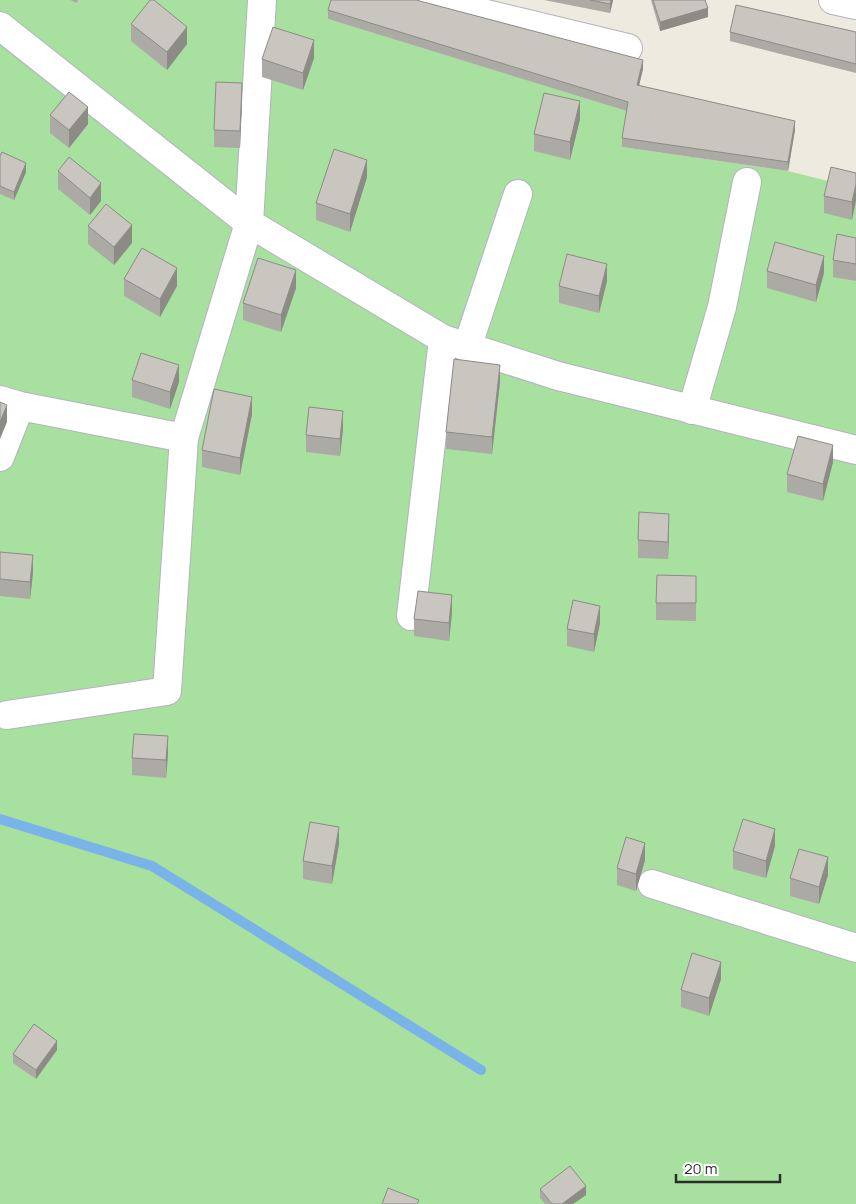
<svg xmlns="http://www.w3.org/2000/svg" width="856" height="1204" font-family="Manrope,sans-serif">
	<rect width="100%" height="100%" fill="#edeadf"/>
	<path fill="#a7e09f" d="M0,0H334L328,19L628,111L622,147L788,171L856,188V1204H0Z"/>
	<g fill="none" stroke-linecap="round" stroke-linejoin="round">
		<path stroke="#79b3e8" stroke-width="10" d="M0,819L152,866L481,1070"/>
		<defs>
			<path id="minor" d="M428,0L628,48
				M833,0L856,5
				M0,26L249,223L443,339L558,376L856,450
				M467,348L518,194
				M0,400L20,406L184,438
				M692,410L722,307L747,182
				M0,457L20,406
				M411,616L443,339
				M7,715L167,691L184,438L249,223L262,0
				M652,884L856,948"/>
		</defs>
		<use href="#minor" stroke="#b3b3be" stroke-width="30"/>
		<use href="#minor" stroke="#fff" stroke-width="28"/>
	</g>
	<path fill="#acaaa4" d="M70,0H78L77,3Z
		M544,0H613L610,13Z
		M651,0H705L708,17L660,31Z
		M328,10L643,69L639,85L795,130L788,171L622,147V138L627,111L328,19Z
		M131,24L187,44L167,70L131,41Z
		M730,32H856V73L730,41Z
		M314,58L303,90L262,77V59Z
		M242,101L240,148L214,147V130Z
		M50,115L88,124L69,148L50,133Z
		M580,119L570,160L534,151V134Z
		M0,156L26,172L14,200L0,194Z
		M58,171L101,201L90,215L58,189Z
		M856,173L852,220L824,213V196Z
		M367,177L350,232L316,220V203Z
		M88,226L132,243L114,265L88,244Z
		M856,238V281L833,277V260Z
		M767,271L824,273L816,302L767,288Z
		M124,279L177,286L160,317L124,296Z
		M607,281L599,313L559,303V286Z
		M296,288L281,332L243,320V303Z
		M132,380L179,382L170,409L132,397Z
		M500,382L492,454L446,449V432Z
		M252,414L240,475L202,467V450Z
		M343,429L340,456L306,452V435Z
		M833,462L823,501L787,492V474Z
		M669,531L668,559L638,558V540Z
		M0,552L33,573L30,599L0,596Z
		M696,576V621L656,620V603Z
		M452,612L449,641L414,636V619Z
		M600,623L594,652L567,646V629Z
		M168,754L166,778L132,775V758Z
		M339,844L332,884L303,879V861Z
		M775,846L766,878L733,869V851Z
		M645,860L636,891L617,885V868Z
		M828,875L819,904L790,896V878Z
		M721,979L709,1016L681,1007V990Z
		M57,1050L36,1079L13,1063V1054Z
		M540,1189L586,1195L573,1204H545L540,1198Z"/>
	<path fill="#8c8b86" d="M611,0H613L610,13V4Z
		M708,8V17L660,31V22Z
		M187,27V44L167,70V52Z
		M314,40V58L303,90V73Z
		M643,60V69L637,94V85Z
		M242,83V101L240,148V131Z
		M580,101V119L570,160V142Z
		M88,107V124L69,148V130Z
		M795,121V130L788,171V162Z
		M367,160V177L350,232V214Z
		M26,163V172L14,200V192Z
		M101,183V201L90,215V198Z
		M856,184V201L852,220V202Z
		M132,225V243L114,265V247Z
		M824,256V273L816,302V285Z
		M607,264V281L599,313V296Z
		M177,268V286L160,317V299Z
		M296,270V288L281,332V315Z
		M179,365V382L170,409V392Z
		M500,365V382L492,454V437Z
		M252,397V414L240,475V458Z
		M7,405V422L0,439V422Z
		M343,411V429L340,456V439Z
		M833,445V462L823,501V484Z
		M669,514V531L668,559V542Z
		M33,555V573L30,599V582Z
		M452,595V612L449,641V623Z
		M600,606V623L594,652V634Z
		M168,736V754L166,778V760Z
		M339,827V844L332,884V866Z
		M775,829V846L766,878V861Z
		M645,843V860L636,891V874Z
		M828,857V875L819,904V887Z
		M721,962V979L709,1016V998Z
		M57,1041V1050L36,1079V1070Z
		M586,1186V1195L573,1204H562Z"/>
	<path fill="#c8c6bf" stroke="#8c8b86" d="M150,0H154L187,27L167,52L131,24Z
		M331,0H416L643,60L637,85L795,121L788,162L622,138L628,102L328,10Z
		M590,0H611L610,4Z
		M653,0H705L708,8L660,22Z
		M736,5L856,32V64L730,32Z
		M273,27L314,40L303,73L262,59Z
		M216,82L242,83L240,131L214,130Z
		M69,92L88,107L69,130L50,115Z
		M544,93L580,101L570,142L534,134Z
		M334,149L367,160L350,214L316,203Z
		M2,152L26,163L14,192L0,186V156Z
		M69,157L101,183L90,198L58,171Z
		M831,167L856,173V184L852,202L824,196Z
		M106,204L132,225L114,247L88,226Z
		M837,234L856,238V264L833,260Z
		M775,242L824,256L816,285L767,271Z
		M142,248L177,268L160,299L124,279Z
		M567,254L607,264L599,296L559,286Z
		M258,258L296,270L281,315L243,303Z
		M141,353L179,365L170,392L132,380Z
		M454,359L500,365L492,437L446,432Z
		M214,389L252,397L240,458L202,450Z
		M0,402L7,405L0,422Z
		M309,407L343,411L340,439L306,435Z
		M798,436L833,445L823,484L787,474Z
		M639,512L669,514L668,542L638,540Z
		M0,552L33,555L30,582L0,579Z
		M657,575L696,576V603H656Z
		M418,591L452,595L449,623L414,619Z
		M573,600L600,606L594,634L567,629Z
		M134,734L168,736L166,760L132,758Z
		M743,819L775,829L766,861L733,851Z
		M310,822L339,827L332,866L303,861Z
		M626,837L645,843L636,874L617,868Z
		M799,849L828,857L819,887L790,878Z
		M692,953L721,962L709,998L681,990Z
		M34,1024L57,1041L36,1070L13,1054Z
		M570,1166L586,1186L562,1204H552L540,1189Z
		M388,1188L419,1200L417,1204H382Z"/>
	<path d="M676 1174v8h104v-8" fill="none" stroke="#2c2c2c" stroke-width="2.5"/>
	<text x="684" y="1174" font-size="15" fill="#2c2c2c" stroke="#ffffff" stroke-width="4" paint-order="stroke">20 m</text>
</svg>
